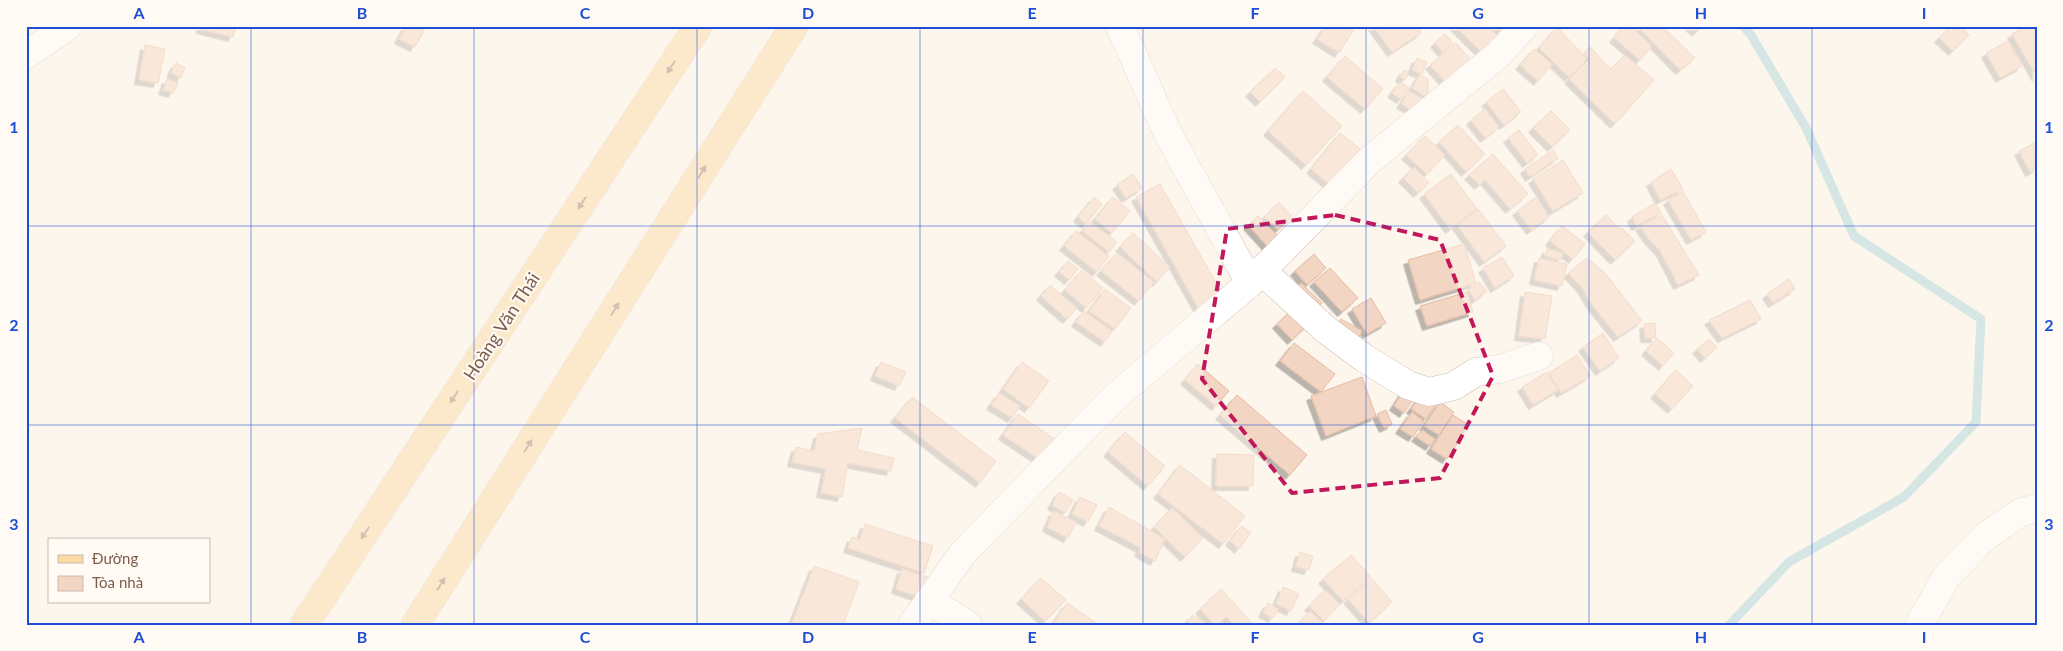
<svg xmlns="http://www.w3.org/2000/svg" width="2063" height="651" font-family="Lato,sans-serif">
	<defs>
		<filter id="shadow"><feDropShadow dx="-4.5" dy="4.5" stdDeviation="0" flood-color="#0004"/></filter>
	</defs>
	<rect width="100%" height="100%" fill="#fdf6ec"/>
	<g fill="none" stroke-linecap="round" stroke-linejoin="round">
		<path stroke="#a5d3da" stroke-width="9" d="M1729,625L1789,562L1904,497L1976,422L1981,319L1854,236L1806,128L1751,35L1743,26"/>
	</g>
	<path fill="#f3d5c3" stroke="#e6bba3" filter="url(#shadow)" d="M201,26H236L233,37L201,29Z
		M406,26H413L424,31L415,47L399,39Z
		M1326,26H1345L1353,31L1339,53L1317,39Z
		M1373,26H1417L1421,33L1392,52Z
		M1455,26H1488L1500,38L1483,54Z
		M1495,26H1515L1506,36Z
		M1624,26H1630L1652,46L1640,60L1614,38Z
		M1637,26H1662L1695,58L1680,70Z
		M1690,26H1702L1697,32Z
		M1951,26H1959L1969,35L1953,51L1939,38Z
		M2026,26L2037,28V77L2012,34Z
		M1557,27L1587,59L1569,77L1539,48Z
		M1445,34L1453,43L1443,52L1435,43Z
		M2008,41L2022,66L2000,78L1986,53Z
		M1456,43L1475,64L1449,86L1430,65Z
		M145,45L165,49L158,83L139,80Z
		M1590,47L1611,69L1625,55L1654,80L1615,124L1569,79L1589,59L1584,53Z
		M1534,49L1552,64L1538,81L1520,65Z
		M1345,56L1383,89L1365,109L1327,77Z
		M1417,58L1427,62L1422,74L1412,70Z
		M176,63L185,68L181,78L171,73Z
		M1275,68L1285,77L1260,102L1250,92Z
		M1404,70L1409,73L1405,80L1400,77Z
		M1420,75L1428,79V98L1412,88Z
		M167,79L178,83L173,93L163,90Z
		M1400,82L1409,88L1401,99L1392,93Z
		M1503,89L1521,112L1504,125L1486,102Z
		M1303,91L1342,126L1306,165L1268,131Z
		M1409,91L1425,100L1417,113L1401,104Z
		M1485,109L1499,127L1485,138L1471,120Z
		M1551,111L1570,130L1552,147L1533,128Z
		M1458,125L1485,154L1466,172L1439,142Z
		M1519,130L1538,155L1527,163L1508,138Z
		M1340,133L1360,149L1330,185L1311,169Z
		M1425,136L1445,155L1427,174L1406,155Z
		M2037,142V168L2030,172L2019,151Z
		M1553,150L1558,158L1530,177L1525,169Z
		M1493,154L1528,194L1510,209L1485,180L1479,185L1469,175Z
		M1563,160L1583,193L1553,211L1533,179Z
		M1414,167L1429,183L1418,193L1403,178Z
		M1671,169L1683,189L1660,200L1651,182Z
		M1133,174L1142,188L1126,198L1117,185Z
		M1451,174L1477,209L1450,229L1424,194Z
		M1160,184L1223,295L1199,309L1136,197Z
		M1683,191L1706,232L1691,240L1668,200Z
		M1094,197L1102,204L1086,224L1078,217Z
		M1113,197L1130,211L1112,233L1095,219Z
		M1535,198L1549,217L1531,230L1517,211Z
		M1279,202L1292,216L1278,230L1264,217Z
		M1655,203L1661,213L1636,226L1632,217Z
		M1478,209L1506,246L1484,262L1457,225Z
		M1606,215L1620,229L1622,228L1635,241L1615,260L1588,232Z
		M1662,215L1699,275L1678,285L1661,252L1648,238L1640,226Z
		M1258,216L1280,238L1269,248L1248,225Z
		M1090,222L1117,242L1109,252L1082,231Z
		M1562,226L1585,244L1573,259L1550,241Z
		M1076,231L1109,256L1097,272L1064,246Z
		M1133,233L1170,267L1157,282L1120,247Z
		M1464,244L1476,283L1420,300L1408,260Z
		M1547,249L1563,253L1561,260L1545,256Z
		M1117,253L1154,282L1139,301L1101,271Z
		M1314,254L1326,268L1307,285L1295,271Z
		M1502,257L1514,276L1495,288L1483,268Z
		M1539,258L1567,264L1562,286L1534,280Z
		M1587,258L1606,274L1642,321L1618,337L1593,306L1582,288L1568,273Z
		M1068,261L1078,269L1069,280L1059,272Z
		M1330,268L1358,298L1342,312L1314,282Z
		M1082,270L1103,288L1086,308L1065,290Z
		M1789,279L1795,289L1773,303L1767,294Z
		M1479,282L1487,291L1475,300L1468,290Z
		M1301,283L1322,303L1314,312L1292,292Z
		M1050,285L1077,308L1067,319L1041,296Z
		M1105,289L1131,308L1115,329L1089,311Z
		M1467,292L1473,312L1427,326L1420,306Z
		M1525,292L1552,296L1545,339L1519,336Z
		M1371,298L1386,323L1367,334L1352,309Z
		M1750,300L1761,319L1722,338L1709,320Z
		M1296,306L1312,321L1292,340L1277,324Z
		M1084,311L1112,331L1105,342L1076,322Z
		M1341,319L1362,331L1356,343L1334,330Z
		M1655,323L1656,338H1645L1644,324Z
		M1603,333L1619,358L1600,371L1583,347Z
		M1657,338L1674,353L1663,366L1646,351Z
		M1709,339L1717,347L1705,358L1697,349Z
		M1294,343L1335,374L1321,392L1280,361Z
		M1577,355L1590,376L1561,393L1549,373Z
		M881,362L906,372L899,386L875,376Z
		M1022,362L1049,381L1029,408L1003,389Z
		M1198,364L1229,391L1216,406L1185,380Z
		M1676,370L1693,386L1672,409L1655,394Z
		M1547,372L1558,390L1533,405L1522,387Z
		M1362,377L1376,416L1326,436L1311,396Z
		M1406,387L1417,393L1404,413L1394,406Z
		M1423,392L1438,402L1426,419L1411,409Z
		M999,393L1020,406L1012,418L991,405Z
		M1237,395L1307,455L1290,475L1220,415Z
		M912,397L996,461L980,483L895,418Z
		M1440,402L1454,412L1439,435L1424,426Z
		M1386,410L1392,424L1384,428L1377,414Z
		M1412,412L1424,421L1413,437L1400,429Z
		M1018,414L1059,442L1045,463L1003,435Z
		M1453,415L1469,425L1447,459L1431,449Z
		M862,428L857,450L894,458L891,471L848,463L842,497L821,493L826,469L792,462L796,447L814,451L818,434Z
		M1422,430L1435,439L1430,446L1416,437Z
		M1125,432L1165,466L1148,486L1108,452Z
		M1217,454L1254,455L1253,486H1216Z
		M1180,465L1245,516L1223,544L1158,494Z
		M1059,492L1073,500L1065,513L1052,505Z
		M1080,497L1097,505L1088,522L1072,514Z
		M1109,507L1165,539L1155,561L1139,552L1141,548L1099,526Z
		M1172,508L1203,538L1185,557L1154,527Z
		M1054,511L1076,522L1068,538L1047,527Z
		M865,524L933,546L924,573L848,548L852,537L860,539Z
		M1241,526L1251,533L1239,549L1230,541Z
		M1300,552L1313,556L1309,570L1296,567Z
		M1351,555L1371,577L1343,601L1323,579Z
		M814,566L859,582L843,625H797L792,623Z
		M902,569L934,579L928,600L896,589Z
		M1041,578L1066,600L1045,621L1021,599Z
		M1372,579L1392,602L1369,623L1348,599Z
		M1283,587L1299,594L1291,611L1276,604Z
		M1221,589L1254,625H1234L1226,617L1218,625H1215L1200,609Z
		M1325,590L1340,604L1324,621L1309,606Z
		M1067,603L1099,625L1053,624Z
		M1268,603L1278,609L1273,618L1263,613Z
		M1310,611L1325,625H1297Z
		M1192,615L1209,625H1186Z"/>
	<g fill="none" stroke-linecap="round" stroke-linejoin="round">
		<defs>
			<path id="street" d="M1120,26L1167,132L1250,283
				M26,55L68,26
				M1261,270L1325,329L1364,358L1408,385L1429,392L1454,386L1476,372L1500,369L1539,356
				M929,600L968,625
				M912,625L963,553L1116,396L1250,283L1370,160L1499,54L1524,26
				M1919,625L1947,576L1986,536L2021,512L2037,508"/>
			<path id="primary" d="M304,625L698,26
				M415,625L794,26"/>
		</defs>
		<use href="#street" stroke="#d1beb0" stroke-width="29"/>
		<use href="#primary" stroke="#dad1cd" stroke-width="29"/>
		<use href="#street" stroke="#fff" stroke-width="28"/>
		<use href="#primary" stroke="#fbd9a5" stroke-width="28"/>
	</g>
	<defs><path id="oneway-solid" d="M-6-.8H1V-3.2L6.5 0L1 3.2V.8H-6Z" transform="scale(1.25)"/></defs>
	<g fill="#a18267">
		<use href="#oneway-solid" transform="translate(671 67) rotate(123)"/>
		<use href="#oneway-solid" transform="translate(702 172) rotate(-58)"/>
		<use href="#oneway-solid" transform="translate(582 203) rotate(123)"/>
		<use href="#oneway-solid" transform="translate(615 309) rotate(-58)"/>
		<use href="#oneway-solid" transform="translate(454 397) rotate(123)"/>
		<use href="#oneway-solid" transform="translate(528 446) rotate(-58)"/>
		<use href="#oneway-solid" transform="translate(365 533) rotate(123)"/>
		<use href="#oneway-solid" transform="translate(441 584) rotate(-58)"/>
	</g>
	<path d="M0 0H2063V651H0ZM1335,215L1440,240L1493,376L1440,478L1292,493L1202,379L1227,229Z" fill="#fdf6ec" fill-opacity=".55" fill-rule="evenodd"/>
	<path fill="none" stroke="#c2185b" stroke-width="4" stroke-dasharray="10 6" stroke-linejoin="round" d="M1335,215L1440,240L1493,376L1440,478L1292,493L1202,379L1227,229Z"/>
	<path fill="none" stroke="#1d4ed8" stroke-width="1" stroke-opacity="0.55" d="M251,26V625M474,26V625M697,26V625M920,26V625M1143,26V625M1366,26V625M1589,26V625M1812,26V625M26,226H2037M26,425H2037"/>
	<g text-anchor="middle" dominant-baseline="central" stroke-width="4" stroke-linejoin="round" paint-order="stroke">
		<g font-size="18" fill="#7a5c4d" stroke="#fffaf3">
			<text transform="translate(501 326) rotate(-57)">Hoàng Văn Thái</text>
		</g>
	</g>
	<rect width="2063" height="651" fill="none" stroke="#fffaf3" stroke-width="55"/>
	<rect x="48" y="538" width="162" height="65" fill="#fffaf3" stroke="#cabbb1"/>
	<rect x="58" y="555" width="25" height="8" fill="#fbd9a5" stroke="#cabbb1"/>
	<text x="92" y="564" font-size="15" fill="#7a5c4d">Đường</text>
	<rect x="58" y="576" width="25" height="15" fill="#f3d5c3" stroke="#cabbb1"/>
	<text x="92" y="588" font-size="15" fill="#7a5c4d">Tòa nhà</text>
	<rect x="28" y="28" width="2008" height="596" fill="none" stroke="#1d4ed8" stroke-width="2"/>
	<g font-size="16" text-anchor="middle" font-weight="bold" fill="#1d4ed8">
		<text x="139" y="19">A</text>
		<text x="362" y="19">B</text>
		<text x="585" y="19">C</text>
		<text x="808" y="19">D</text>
		<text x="1032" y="19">E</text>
		<text x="1255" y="19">F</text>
		<text x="1478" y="19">G</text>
		<text x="1701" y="19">H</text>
		<text x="1924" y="19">I</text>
		<text x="14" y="133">1</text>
		<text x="2049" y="133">1</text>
		<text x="14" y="331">2</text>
		<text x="2049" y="331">2</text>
		<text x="14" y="530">3</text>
		<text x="2049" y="530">3</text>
		<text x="139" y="643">A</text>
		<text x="362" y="643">B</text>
		<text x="585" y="643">C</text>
		<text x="808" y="643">D</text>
		<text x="1032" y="643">E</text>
		<text x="1255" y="643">F</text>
		<text x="1478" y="643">G</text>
		<text x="1701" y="643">H</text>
		<text x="1924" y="643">I</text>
	</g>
</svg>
